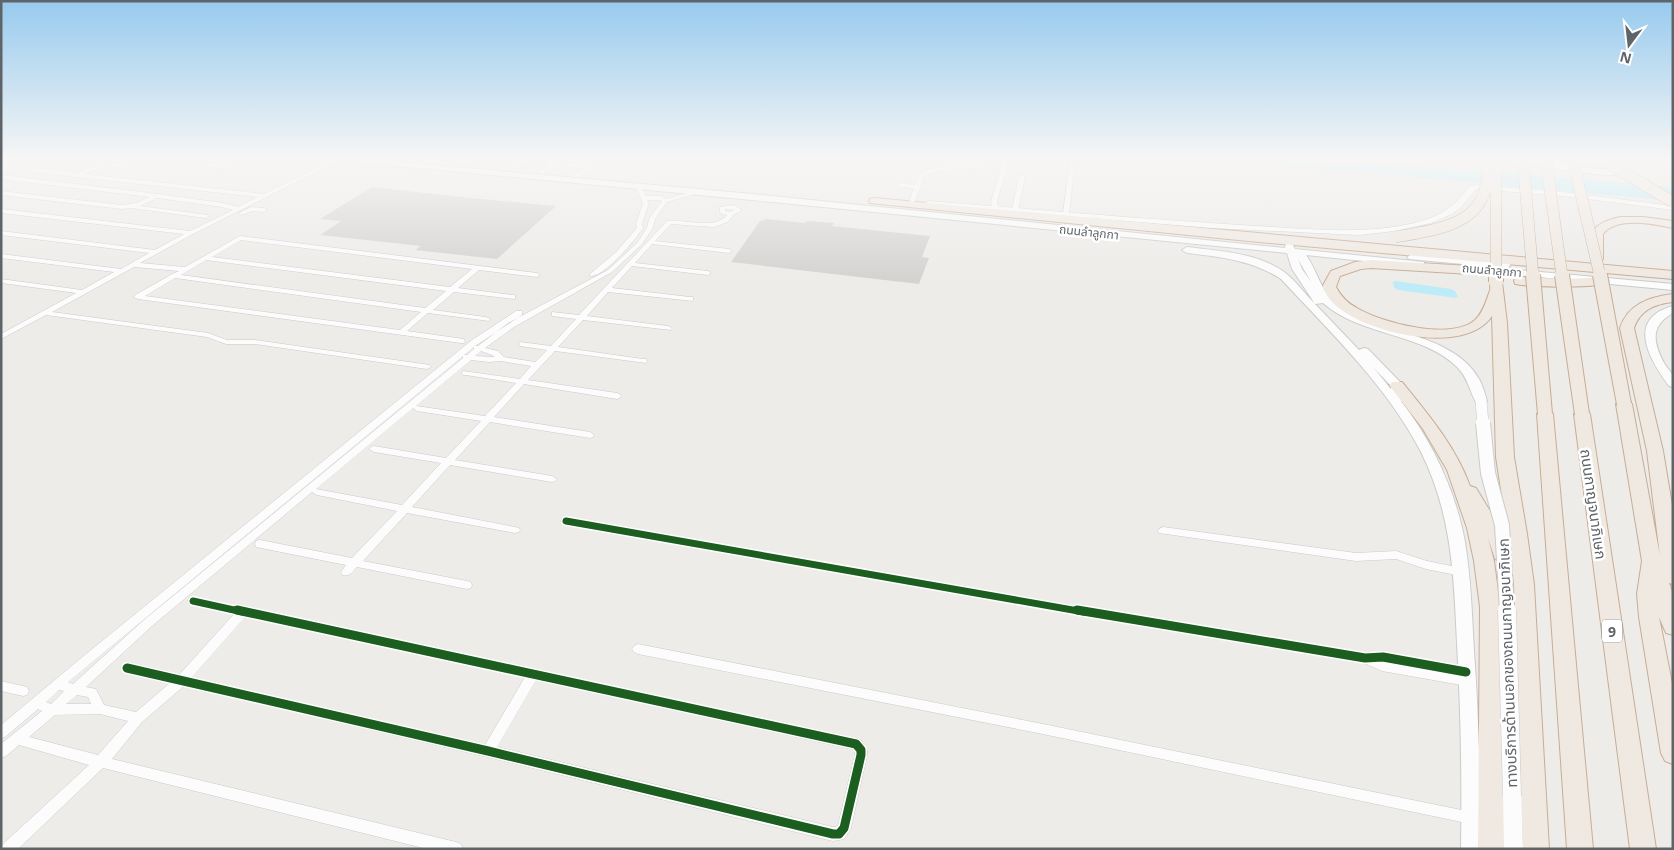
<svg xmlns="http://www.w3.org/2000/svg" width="1674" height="850" font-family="'Open Sans','Noto Sans Thai',sans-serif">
	<rect width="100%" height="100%" fill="#eeece9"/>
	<path fill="#bdecf8" d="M1187,160H1313L1498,172L1673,187V201L1337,170Z
		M1396,281L1451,289L1455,291L1458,297L1456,298L1398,290L1394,288L1393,282Z"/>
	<path fill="#d5d3d2" d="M372,187L471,198L556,206L497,259L415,250L421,246L320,235L341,221L320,219Z
		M766,219L805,223L807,221L834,223L832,226L930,236L922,257L929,258L919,284L731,262L760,221Z"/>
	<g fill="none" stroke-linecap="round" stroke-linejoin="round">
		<defs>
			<path id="minor" d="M112,160H119L114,163L133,168L130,170L108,165L84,174L264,194L333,160H340L193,234L140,263L185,267L240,236L537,273L540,275L537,277L479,270L458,288L512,295H515V299L454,292L433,310L486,317L490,319L489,321L428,313L407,331L464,339L465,341L464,343H461L138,299L134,297L135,295L169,276L170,275L179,271L134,267L52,312L208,333L227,340H255L430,365L431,367L427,369L255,344H226L207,337L46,315L1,339V334L76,293L1,283V279L82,290L114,272L1,258V254L121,269L149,253L1,235V231L155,250L184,234L1,213V209L190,231L233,210L222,207L157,198L140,206L208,215V217L206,218L131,208L122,209L1,195V191L122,205L136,203L150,197L1,179V175L158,194L223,203L238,207L258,197L31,172L28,170L31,168L77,173ZM241,240L472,269L450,287L212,257ZM206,260L446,291L425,308L181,275ZM175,278L421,312L400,330L145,296Z
				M524,160H530L513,171H509V169Z
				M533,160L554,161L557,160L560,162L580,164L583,166L580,168L556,165L541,175L538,173L539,172L550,164L533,162Z
				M596,160H602L578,177H574V175Z
				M979,160H985L977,168L942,170L924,176L921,186L922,187L920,189L914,203L909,202L914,188L900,187L897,185L900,183L915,185L920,174L927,170L942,166H973Z
				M1003,160H1009L997,202L998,208L995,210L992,208L991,202Z
				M1070,160L1075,161L1069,214L1066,216L1063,214Z
				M1418,160H1424L1428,165L1423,166Z
				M189,161L229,165L232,167L229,169L187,164L186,163Z
				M1022,175L1025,177L1018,210L1015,212L1012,210L1019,177Z
				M637,187H641L646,196H661L666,199L695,191L698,193L667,202L655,219L653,228L641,245L612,272L514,327L485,348L498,351L504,357L535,362L547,350L520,346L519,344L520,342L551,346L576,319L552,316V312L579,315L667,221C684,219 716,230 727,215L720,213V207L734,205L742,210L733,215L728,222L714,227L671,224L655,241L729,249L732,251L729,253L652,244L635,263L708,271L711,273L708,275L632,266L612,288L690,297H693V301L608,292L587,316L668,326L672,328L671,330L583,320L558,347L643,359H646L647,361L646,363L555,351L528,380L617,393L620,394L621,396L620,398L617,399L524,384L494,417L590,432L594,435L593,437L590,438L490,422L455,460L552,476L557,479L555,481L552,482L450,465L412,507L515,527L519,528L520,530L519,532L515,533L407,513L363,561L467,581L471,582L472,585L471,588L467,589L357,567C352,572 350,577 342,575L341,572L346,565L256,547L255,544L256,541L260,540L352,558L397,511L317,495L312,492L152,626L86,687L96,689L104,705L136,712L170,683L123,671L121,668L123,665L127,663L179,675L234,614L189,604L188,601L189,598L193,597L861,740L867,750V755L851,828L844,839L833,841L488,757L184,686L142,722L112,759L456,842L461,844L463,849H427L103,768L18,849H1L3,844L89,765L19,745L6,756L1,758V744L42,711L38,709L5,737L1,738V725L80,659L472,340L516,311H522V315L478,344L475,346H478L508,323L608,270L637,243L647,228L649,219L662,201L660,200H647L649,203L642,224L643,228C634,241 605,277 590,276V274L616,252L637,228L636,224L643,203L636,188ZM725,209L735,210L730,212L725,211ZM474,347V349L467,355H464ZM481,351L492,355L495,357L475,356ZM463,356V358L144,620L73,684L68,682ZM471,360L489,362L501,361L531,366L520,379L463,371L462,373L463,375H466L516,383L485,416L416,406ZM413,408L417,411L481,421L446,458L374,446L371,447L369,449L374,452L441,463L402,505L316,489ZM245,617L525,677L485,745L191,678ZM536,680L852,749L855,752V755L838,825L836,827H833L497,747ZM59,690L64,691L51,704L46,702ZM77,695L88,697L91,704H66ZM100,714L128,721L98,755L29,737L55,715Z
				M251,207L264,208L267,210L264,212L252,211L242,215L239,213Z
				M566,518L1126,615L1365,653L1383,652L1466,667L1470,669L1472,672L1470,675L1468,676L1471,678L1473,681L1471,684L1467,686L1382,671L1362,662L1126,623L562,523L561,521L562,519Z
				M1163,527L1356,553L1396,551L1427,561L1461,568L1465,569L1466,572L1465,575L1461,576L1426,569L1396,559L1356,561L1159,533L1158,531L1159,529Z
				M638,644L1043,724L1471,812L1476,813L1478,818L1476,823L1471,824L1043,734L638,654L634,652L632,649L634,646Z
				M1,681L27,687L29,691L27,695L23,696L1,691Z"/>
			<path id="tertiary" d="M1476,185L1563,192L1673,206V210L1563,196L1476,189L1461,207L1452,214L1431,223L1395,231L1359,235L1211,228L929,205L925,203L929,201C1033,209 1137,219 1241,225C1298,228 1359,236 1415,223C1438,217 1456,207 1469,186Z"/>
			<path id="secondary" d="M352,160H378L752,194L1285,248L1286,243H1292L1295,249L1424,262V266L1421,267L1306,255C1317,270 1321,292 1336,303C1377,335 1452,331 1479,379C1483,386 1485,394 1487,401L1485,404H1477C1469,391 1469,379 1457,367C1423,333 1360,336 1323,303L1315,304L1359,350L1364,348L1368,349L1401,383L1404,398L1401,401C1432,441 1456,491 1465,542C1471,578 1472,615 1474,651C1479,717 1480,783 1481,849H1461C1462,780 1461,713 1457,644C1454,577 1452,514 1421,452C1387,386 1331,333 1281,279C1252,260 1220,257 1187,253L1182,250L1187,247C1220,251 1262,253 1288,275C1298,284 1306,295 1315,304L1292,269L1287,253L752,200L356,162ZM1298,259L1311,282L1302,269ZM1373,367L1391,386V389Z
				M1507,160C1547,158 1585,171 1625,170L1612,160C1621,160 1630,163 1634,172C1620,182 1533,165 1511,162Z
				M1412,254L1506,262L1511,265L1506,268L1409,259L1407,257Z
				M1508,269L1673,284V290L1505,274L1503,272Z
				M1673,306V313C1650,326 1653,342 1664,363C1666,367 1671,371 1673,376C1674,379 1673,384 1673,387L1669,386C1650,360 1625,319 1673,306Z
				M1512,787L1519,790L1522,796L1523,849H1503L1502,796L1505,790Z"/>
			<path id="motorway" d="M874,198L1673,271V279L1248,241L870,203L869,201L870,199Z
				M1620,217H1643L1673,221V228C1653,224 1617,216 1603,234V259L1601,262H1593L1591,259C1590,231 1591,224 1620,217Z
				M1371,260L1519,269L1525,273L1519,277L1371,268L1361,269L1340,276L1336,287C1341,296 1347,303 1357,308C1382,323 1451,341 1475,320C1483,313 1487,299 1490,290C1491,286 1489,284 1491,279H1501L1502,282L1507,323L1514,457L1527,534L1534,585L1549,849H1523L1514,585L1511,555L1509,559L1502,561L1495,559L1488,538L1494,561L1500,607L1504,849H1478L1480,607L1474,561L1467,528L1447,470L1423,429L1389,385L1392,382H1402C1428,414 1456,447 1470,486L1476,488L1507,539L1510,549L1496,457L1492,316C1465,357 1363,333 1333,303C1328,299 1326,292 1322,287L1331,271L1355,262Z
				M1520,277L1567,279L1605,277L1611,281C1604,289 1529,287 1515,284L1514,281L1515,278Z
				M1673,294V302C1655,304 1640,310 1634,328L1663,451L1673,511V584L1669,583L1673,594V635L1666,633L1659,617L1673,688V764L1665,761L1661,753L1639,617L1637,594L1642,561L1616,404L1618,401H1630L1632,404L1660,556L1647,451L1620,328C1628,304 1649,297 1673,294Z
				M1545,409L1551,411L1553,414L1593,849H1567L1537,414L1539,411Z
				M1582,409L1588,411L1590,414L1656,849H1630L1574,414L1576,411Z"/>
		</defs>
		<use href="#minor" stroke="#cacaca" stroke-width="1"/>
		<use href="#tertiary" stroke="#cacaca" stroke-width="1"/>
		<use href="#secondary" stroke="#cacbcb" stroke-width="2"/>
		<use href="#motorway" stroke="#c7ad95" stroke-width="2"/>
		<use href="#minor" fill="#fcfcfc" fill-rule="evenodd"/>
		<use href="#tertiary" fill="#fcfcfc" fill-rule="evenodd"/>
		<use href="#secondary" fill="#fcfcfc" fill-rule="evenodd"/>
		<use href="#motorway" fill="#f0e9e2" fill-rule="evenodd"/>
		<defs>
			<path id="secondary-bridge-far2" d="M1481,401L1483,424"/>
			<path id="secondary-bridge-far1" d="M1483,423L1488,473L1502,525L1507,612"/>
			<path id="secondary-bridge" d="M1507,610L1512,796"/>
			<path id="motorway-bridge-far1" d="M1523,160L1533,276
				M1546,160L1562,276
				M1573,160L1600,276
				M1603,160L1673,202
				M1496,167V276
				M1395,237C1424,232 1468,228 1482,198C1488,187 1487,172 1491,160"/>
			<path id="motorway-bridge" d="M1496,275V282
				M1533,275L1545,414
				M1562,275L1582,414
				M1600,275L1624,404"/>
		</defs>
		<use href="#secondary-bridge-far2" stroke="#cacbcb" stroke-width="12" stroke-linecap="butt"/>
		<use href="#secondary-bridge-far1" stroke="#cacbcb" stroke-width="16" stroke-linecap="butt"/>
		<use href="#secondary-bridge" stroke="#cacbcb" stroke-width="19" stroke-linecap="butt"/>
		<use href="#motorway-bridge-far1" stroke="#c7ad95" stroke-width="12" stroke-linecap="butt"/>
		<use href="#motorway-bridge" stroke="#c7ad95" stroke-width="16" stroke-linecap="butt"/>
		<use href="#secondary-bridge-far2" stroke="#fcfcfc" stroke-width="11"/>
		<use href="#secondary-bridge-far1" stroke="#fcfcfc" stroke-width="14"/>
		<use href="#secondary-bridge" stroke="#fcfcfc" stroke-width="18"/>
		<use href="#motorway-bridge-far1" stroke="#f0e9e2" stroke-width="11"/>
		<use href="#motorway-bridge" stroke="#f0e9e2" stroke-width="14"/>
		<defs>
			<path id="cycleway-far1" d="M566,521L1084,612
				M193,601L243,612"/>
			<path id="cycleway" d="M1077,610L1365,658L1383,657L1466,672
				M127,668L488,751L833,834H839L844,828L861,755V750L856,744L237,610"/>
		</defs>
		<use href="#cycleway-far1" stroke="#fff" stroke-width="10"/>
		<use href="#cycleway" stroke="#fff" stroke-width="12"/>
		<use href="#cycleway-far1" stroke="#1b5e20" stroke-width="7"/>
		<use href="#cycleway" stroke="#1b5e20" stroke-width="9"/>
	</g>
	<linearGradient id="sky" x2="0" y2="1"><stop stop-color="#97caee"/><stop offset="0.57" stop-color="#f7f6f5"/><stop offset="1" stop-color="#f7f6f5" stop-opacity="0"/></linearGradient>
	<rect width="1674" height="279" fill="url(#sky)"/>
	<g text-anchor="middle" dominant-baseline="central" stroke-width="5" stroke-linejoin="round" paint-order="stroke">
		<g font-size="12" fill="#5e6468" stroke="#fff">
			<text transform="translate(1089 232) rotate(6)">ถนนลำลูกกา</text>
			<text transform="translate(1492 270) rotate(5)">ถนนลำลูกกา</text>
		</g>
		<rect fill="#fff" stroke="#8e9295" stroke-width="1" x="1602" y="619.5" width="20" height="23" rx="4"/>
		<g font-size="14" font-weight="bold" fill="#5e6468">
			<text x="1612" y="631">9</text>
		</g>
		<g font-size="15" fill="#5e6468" stroke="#fff">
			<text transform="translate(1594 504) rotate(82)">ถนนกาญจนาภิเษก</text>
			<text transform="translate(1507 663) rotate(-92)">ทางบริการด้านนอกของถนนกาญจนาภิเษก</text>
		</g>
	</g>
	<rect width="1674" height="850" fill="none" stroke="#5e6468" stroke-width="5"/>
	<g transform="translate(1629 45) rotate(195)" stroke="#ffffff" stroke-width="4" paint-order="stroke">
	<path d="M0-4L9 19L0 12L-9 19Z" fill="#5e6468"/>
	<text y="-8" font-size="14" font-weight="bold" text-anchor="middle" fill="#5e6468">N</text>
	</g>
</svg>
